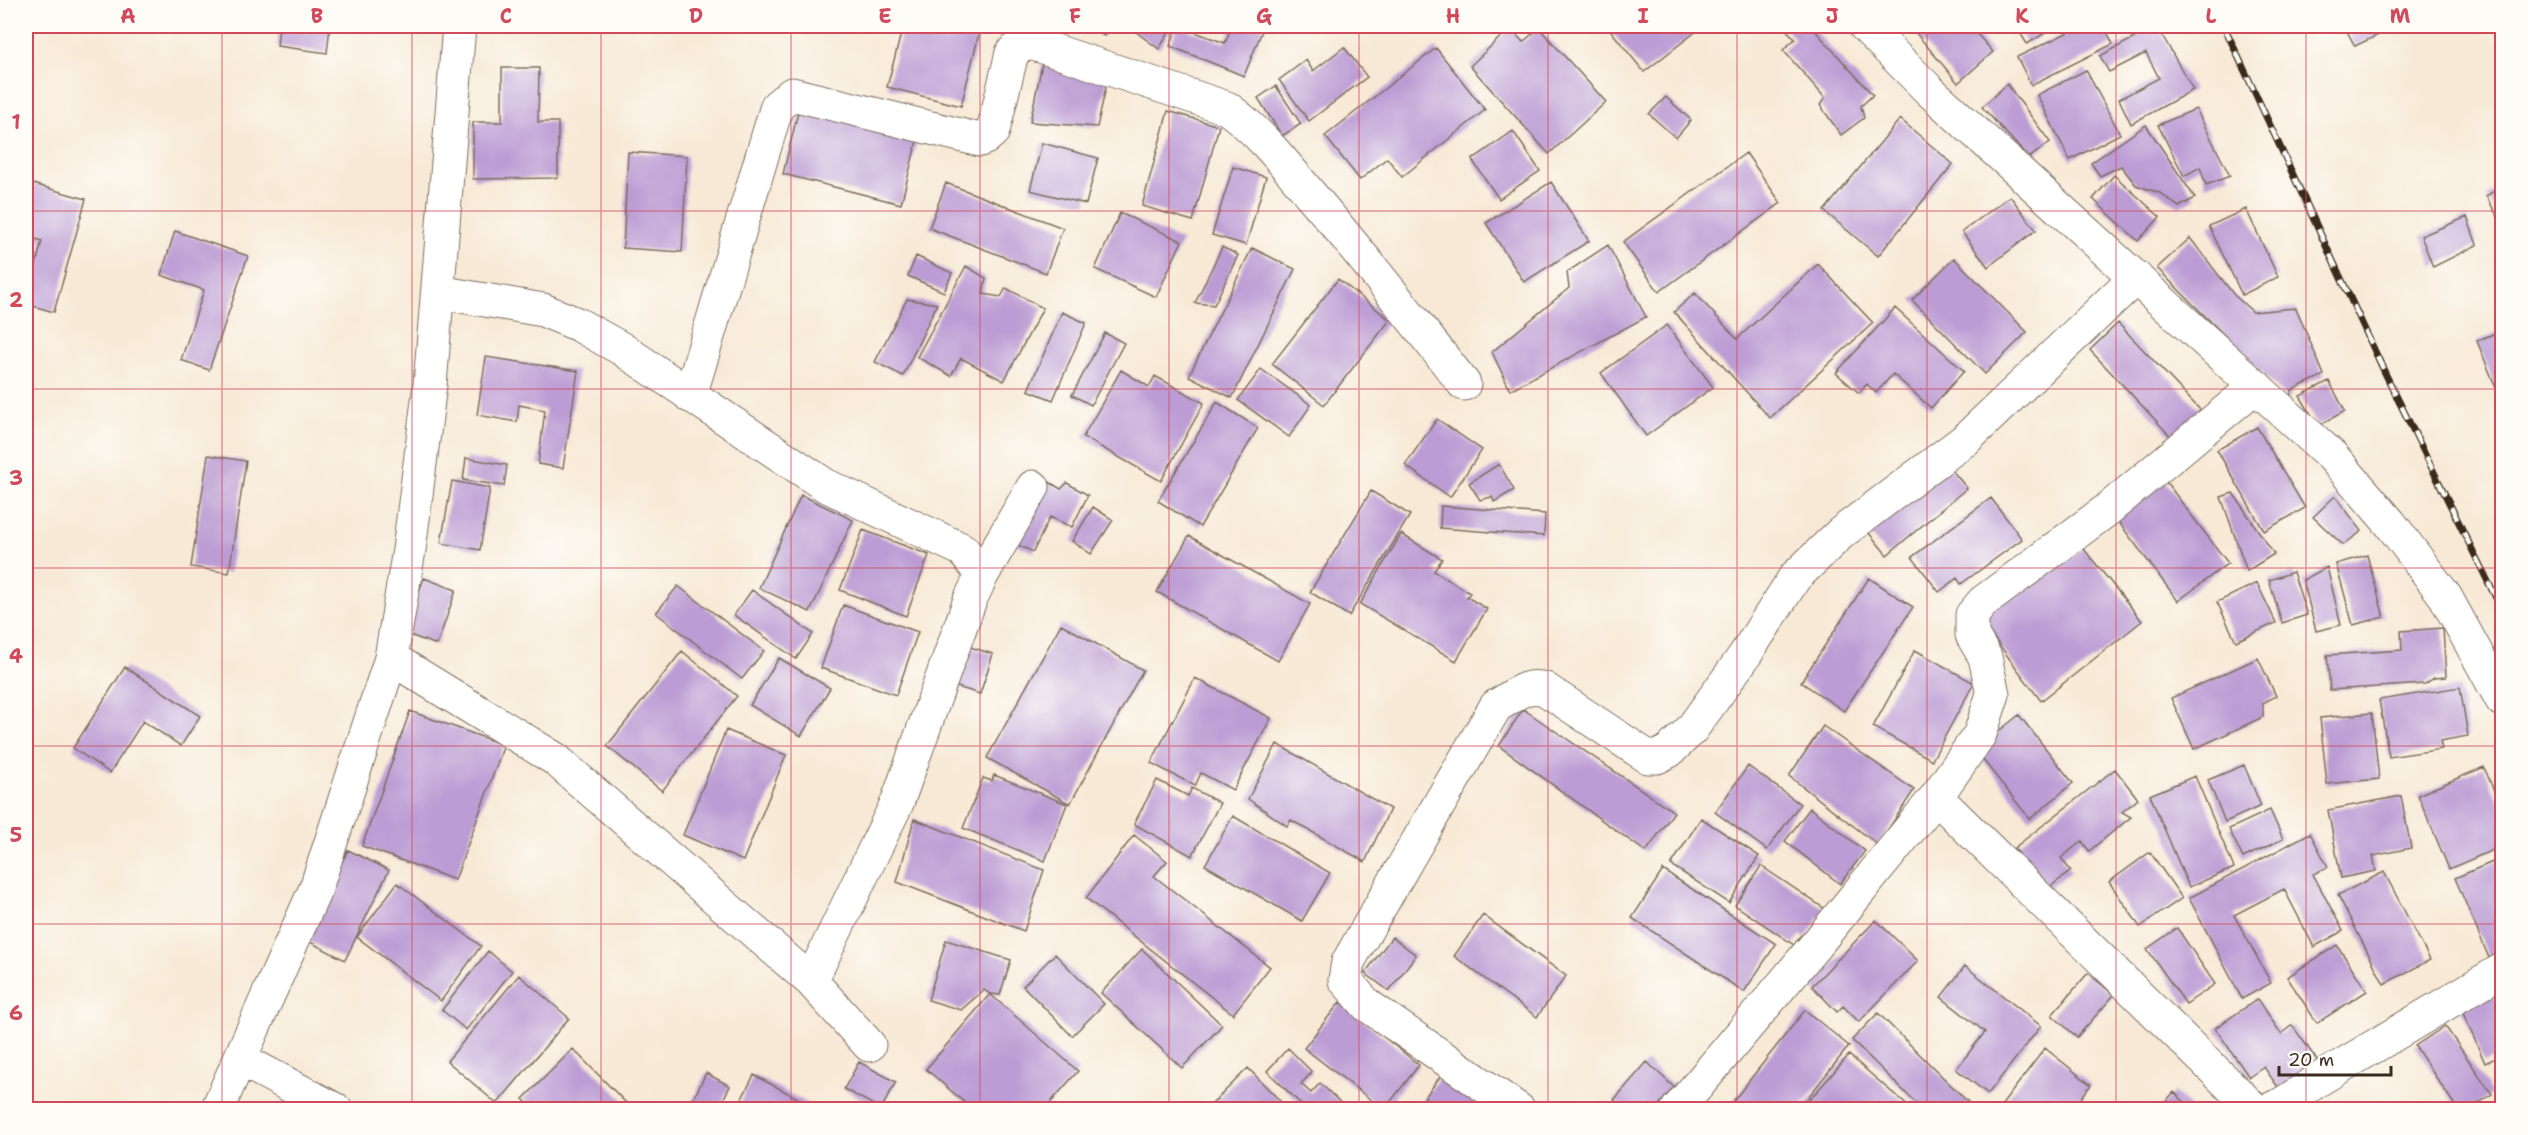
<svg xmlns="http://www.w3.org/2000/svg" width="2528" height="1135" font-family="'Shantell Sans',sans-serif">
	<rect width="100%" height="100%" fill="#fdfcf7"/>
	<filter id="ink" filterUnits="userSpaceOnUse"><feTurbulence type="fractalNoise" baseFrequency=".0167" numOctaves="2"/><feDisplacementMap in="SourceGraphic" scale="12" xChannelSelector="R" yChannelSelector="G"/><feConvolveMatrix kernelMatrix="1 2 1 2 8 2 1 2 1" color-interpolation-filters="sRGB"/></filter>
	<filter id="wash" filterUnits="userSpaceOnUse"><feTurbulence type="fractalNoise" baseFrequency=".008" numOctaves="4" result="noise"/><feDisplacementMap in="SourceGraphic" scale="24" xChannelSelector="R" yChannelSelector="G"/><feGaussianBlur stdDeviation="1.35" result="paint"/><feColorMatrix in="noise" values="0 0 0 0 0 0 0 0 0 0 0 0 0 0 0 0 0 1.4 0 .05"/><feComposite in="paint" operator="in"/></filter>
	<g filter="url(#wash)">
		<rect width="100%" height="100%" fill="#f7e9d5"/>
		<g id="blocks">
			<path fill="#bb9cd4" d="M279,26H330L327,53L277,46Z
				M903,26H981L961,106L887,87Z
				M1086,26H1110L1104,36Z
				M1128,26H1173L1159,49Z
				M1178,26L1225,43L1232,26H1264L1244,76L1170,46Z
				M1607,26H1703L1644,72Z
				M1783,26H1811L1873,95L1861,106L1864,118L1841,135L1820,105L1825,98L1783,50L1795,39Z
				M1910,26H1970L1993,52L1958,83Z
				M2016,26H2057L2027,44Z
				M2081,26H2104L2113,44L2031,85L2017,57Z
				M2157,26L2193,90L2131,124L2119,99L2159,78L2146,53L2109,72L2100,56Z
				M2344,26H2397L2355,46Z
				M1510,28L1523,42L1539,28L1606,102L1549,154L1470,66Z
				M1344,47L1367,77L1309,121L1279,80L1306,60L1313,71Z
				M1436,48L1485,110L1402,177L1387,158L1360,180L1325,136Z
				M1042,64L1108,78L1097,127L1030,122Z
				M502,68H539L538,122H558V178L473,179V122H502Z
				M2086,70L2120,134L2070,160L2037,95Z
				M2007,84L2050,142L2029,158L1982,107Z
				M1276,86L1301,124L1282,136L1258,98Z
				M1666,97L1691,120L1676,138L1649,114Z
				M800,104L919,133L901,204L783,174Z
				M2196,109L2230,176L2206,185L2200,167L2184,176L2158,125Z
				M1168,111L1219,126L1193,221L1142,206Z
				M1900,119L1953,164L1878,256L1824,211Z
				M2146,125L2195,198L2179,207L2160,193L2136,185L2121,166L2100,176L2091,163Z
				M1513,131L1540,171L1499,199L1472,160Z
				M1042,143L1098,158L1086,204L1030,190Z
				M628,152L687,156L682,252L623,248Z
				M1746,153L1781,203L1659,292L1623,242Z
				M1233,167L1266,177L1246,245L1212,235Z
				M2114,175L2160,217L2138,241L2093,199Z
				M26,182L86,199L54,312L26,304L42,241L26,236Z
				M1551,182L1589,241L1524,282L1486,223Z
				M946,183L1063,228L1046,273L929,228Z
				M2502,186V224L2486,196Z
				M2010,196L2036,230L1988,267L1962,232Z
				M2246,209L2278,277L2242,295L2209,226Z
				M1120,213L1182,241L1156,297L1095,269Z
				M2467,217L2477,245L2433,267L2421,236Z
				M175,231L248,256L209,370L181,360L204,290L161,275Z
				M2190,238L2234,295L2253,312L2296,308L2324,375L2292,390L2289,400L2157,268Z
				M1608,245L1646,317L1510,390L1492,352L1569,288L1567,272Z
				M1222,247L1238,255L1214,305L1195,303Z
				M1252,248L1295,269L1232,398L1189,376Z
				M916,256L952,273L944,292L908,276Z
				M1954,258L2027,332L1985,374L1912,300Z
				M1818,264L1873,323L1770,418L1674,312L1695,293L1737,339Z
				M966,266L986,278L983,294L1001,297L1006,288L1043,308L1004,381L961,358L951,376L917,357Z
				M1338,279L1390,320L1324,405L1272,364Z
				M907,299L937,304L903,376L875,362Z
				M1895,308L1964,371L1931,408L1893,374L1876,393L1867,384L1859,393L1836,373Z
				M1062,312L1086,323L1053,400L1028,390Z
				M2118,323L2203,413L2174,440L2090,350Z
				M1667,325L1713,387L1646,436L1601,373Z
				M2502,330V403L2477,341Z
				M1105,333L1124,343L1091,405L1072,395Z
				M486,357L578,371L563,468L538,464L545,410L519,405L517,422L477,415Z
				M1261,369L1311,405L1289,437L1238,400Z
				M1121,370L1149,387L1155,376L1204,403L1161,481L1083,437Z
				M2329,381L2345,411L2318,426L2300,396Z
				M1217,402L1258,428L1200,527L1158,501Z
				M1437,419L1482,450L1450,497L1405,465Z
				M2257,427L2305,508L2264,531L2217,450Z
				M208,455L246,461L229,573L191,567Z
				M466,458L507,465L504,486L463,480Z
				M1944,461L1967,488L1887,555L1864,527Z
				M1499,464L1514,490L1494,502L1492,497L1480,500L1469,483Z
				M2163,478L2228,563L2178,601L2114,516Z
				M1046,480L1061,489L1067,483L1088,495L1072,527L1050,517L1033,552L1014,543Z
				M452,481L490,488L480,550L441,543Z
				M1371,491L1410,515L1349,616L1310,592Z
				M2233,493L2274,554L2247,571L2221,497Z
				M801,495L853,520L810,612L759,588Z
				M2335,496L2362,531L2343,545L2313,517Z
				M1991,498L2022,539L1961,584L1957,578L1939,592L1912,557Z
				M1441,506L1545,514L1544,536L1440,528Z
				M1093,507L1113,520L1091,554L1072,541Z
				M863,530L929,555L906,616L840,590Z
				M1401,534L1442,559L1434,571L1470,593L1467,597L1487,609L1456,661L1360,604Z
				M1189,536L1310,604L1278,661L1157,592Z
				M2083,548L2142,621L2041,701L1979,618Z
				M2367,555L2384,617L2353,625L2336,564Z
				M2327,567L2341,625L2316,631L2303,580Z
				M2293,572L2307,615L2282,623L2269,580Z
				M424,578L456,590L437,645L404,633Z
				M1869,578L1913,607L1844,711L1801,682Z
				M2257,583L2276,623L2236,641L2217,602Z
				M678,586L764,651L742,679L656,613Z
				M752,590L813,634L796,659L734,615Z
				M843,605L918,632L896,695L821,668Z
				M1061,624L1143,670L1070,804L987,758Z
				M2443,628L2446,677L2434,678L2425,684L2330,690L2327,655L2402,650L2401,631Z
				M967,646L993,654L980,694L954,686Z
				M1915,650L1974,683L1932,760L1873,727Z
				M682,651L737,696L662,791L607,746Z
				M779,658L830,688L801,736L750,705Z
				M2258,658L2276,696L2263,703V717L2194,749L2171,698Z
				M125,667L200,716L181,746L143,721L110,773L73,748Z
				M1195,678L1271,718L1233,790L1201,773L1195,786L1151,763Z
				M2460,687L2468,736L2440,741L2442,749L2389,757L2379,700Z
				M1523,709L1674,812L1646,852L1499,746Z
				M410,711L504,745L455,880L362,846Z
				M2372,713L2379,779L2327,784L2320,718Z
				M2019,715L2073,783L2030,819L1975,750Z
				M1823,726L1914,790L1878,845L1789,776Z
				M726,730L786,755L743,861L683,835Z
				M1277,744L1390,809L1365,862L1291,820L1287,826L1248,799Z
				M2244,765L2261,806L2225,822L2208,780Z
				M1748,766L1800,804L1767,850L1715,812Z
				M2484,767L2502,810V846L2449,869L2418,795Z
				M2115,769L2138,799L2122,812L2131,817L2089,851L2082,841L2061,858L2071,871L2047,889L2014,848Z
				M994,775L1067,804L1045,861L963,828L983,778L992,781Z
				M2195,776L2234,868L2189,887L2150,795Z
				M1157,780L1188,796L1192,788L1220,803L1192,856L1134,824Z
				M2401,796L2411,848L2373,856L2376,871L2341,878L2328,810Z
				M1810,808L1865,851L1840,884L1785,841Z
				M2270,810L2283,839L2243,858L2229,829Z
				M1233,816L1330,873L1302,921L1205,865Z
				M1701,818L1759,856L1729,903L1671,865Z
				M914,819L1044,870L1024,931L897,882Z
				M2310,833L2328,867L2313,874L2343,931L2314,947L2284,889L2234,915L2271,983L2242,999L2189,898Z
				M1134,835L1167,861L1154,876L1270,967L1233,1014L1086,898Z
				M348,850L389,870L345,960L304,939Z
				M2150,852L2182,898L2140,927L2109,882Z
				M2502,858V952L2489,958L2455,878Z
				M1761,866L1825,909L1805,938L1801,935L1794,945L1735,905Z
				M1663,870L1776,944L1744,992L1632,918Z
				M2384,872L2430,960L2384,984L2338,895Z
				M397,883L481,946L441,1001L357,937Z
				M1483,915L1566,976L1537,1017L1454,956Z
				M1876,920L1918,961L1859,1022L1843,1006L1837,1012L1812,986Z
				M2177,928L2215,984L2186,1004L2147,949Z
				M1392,937L1416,955L1389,991L1365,973Z
				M946,940L1011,960L1000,995L990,994L984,990L961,1010L928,1000Z
				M2337,945L2367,991L2317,1023L2287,977Z
				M1142,949L1222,1025L1182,1068L1101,993Z
				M488,951L512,971L466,1030L442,1010Z
				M1055,954L1104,1004L1072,1036L1023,986Z
				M1965,966L2041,1026L1988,1094L1956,1069L1985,1032L1941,997Z
				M2088,973L2114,995L2077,1037L2052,1015Z
				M519,975L569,1018L497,1104L447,1061Z
				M2502,977V1055L2485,1063L2458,1002Z
				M990,994L1078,1071L1044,1110H973L926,1069Z
				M2258,999L2281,1034L2292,1025L2319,1063L2280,1090L2264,1067L2249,1077L2215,1028Z
				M1340,1002L1419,1065L1384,1110L1304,1048Z
				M1805,1010L1849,1046L1798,1110H1726Z
				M1878,1013L1976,1110H1923L1852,1040Z
				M2445,1026L2492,1094L2469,1110H2458L2415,1046Z
				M1288,1048L1312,1072L1301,1084L1311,1093L1320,1083L1348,1110H1307L1267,1071Z
				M2045,1048L2091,1085L2072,1110H1998Z
				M573,1049L633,1110H534L523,1099Z
				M1849,1055L1910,1108L1909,1110H1806L1803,1107Z
				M859,1062L896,1082L881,1109L844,1089Z
				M1647,1062L1674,1087L1655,1110H1624L1614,1100Z
				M1248,1068L1284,1105L1279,1110H1206Z
				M706,1073L730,1086L718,1110H688Z
				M1442,1074L1490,1110H1419L1417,1108Z
				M754,1075L820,1110H736Z
				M2174,1092L2193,1110H2158Z"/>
		</g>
	</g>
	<g filter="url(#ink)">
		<use href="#blocks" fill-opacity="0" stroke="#7d6d5e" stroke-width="1.5"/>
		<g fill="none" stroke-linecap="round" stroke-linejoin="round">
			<defs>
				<path id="minor" d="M1865,26L1930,91L2332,456L2390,523L2445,596L2502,700
					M438,292L543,310L579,325L622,349L825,485L963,550L982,575
					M690,396L777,106L792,94L980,140L985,138L993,131L1012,53L1018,47L1031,43L1227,108C1259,131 1285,164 1310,194C1363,255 1413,320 1464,384
					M391,658L555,759L811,981L869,1045
					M1936,797L2255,1110
					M811,981L897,803L970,600L982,575L1033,487
					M240,1059L336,1110
					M217,1110L316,888L391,658L409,550L430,385L459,26
					M1519,1110L1367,1005L1345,980L1348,962L1496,706C1514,697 1523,683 1545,689L1648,757H1657L1669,751L1691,730L1745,655L1795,577L1841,533L1965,440L2136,277
					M1677,1110L1819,941L1936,797L1980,734L1993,694L1985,657L1972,635V615L1983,602L2107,510L2256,386
					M2269,1110L2282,1104L2323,1077L2502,970"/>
			</defs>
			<use href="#minor" stroke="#7d6d5e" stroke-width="35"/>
			<use href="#minor" stroke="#fff" stroke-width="33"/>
			<defs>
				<path id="rail" d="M2224,26L2385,373L2502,610"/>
			</defs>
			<use href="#rail" stroke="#3b2a1e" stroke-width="7"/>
			<use href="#rail" stroke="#fdfcf7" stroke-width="4.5" stroke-dasharray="14" stroke-linecap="butt"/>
		</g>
	</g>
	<path fill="none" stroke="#d1495b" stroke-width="1.5" stroke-opacity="0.55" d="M222,26V1110M412,26V1110M601,26V1110M791,26V1110M980,26V1110M1169,26V1110M1359,26V1110M1548,26V1110M1737,26V1110M1927,26V1110M2116,26V1110M2306,26V1110M26,211H2502M26,389H2502M26,568H2502M26,746H2502M26,924H2502"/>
	<rect width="2528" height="1135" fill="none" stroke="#fdfcf7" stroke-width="66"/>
	<path d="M2279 1066v9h112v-9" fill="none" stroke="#3b2a1e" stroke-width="3"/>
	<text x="2288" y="1066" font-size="18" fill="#3b2a1e" stroke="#fdfcf7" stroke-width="4.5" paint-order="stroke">20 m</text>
	<rect x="33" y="33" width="2462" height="1069" fill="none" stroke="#d1495b" stroke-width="2"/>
	<g font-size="20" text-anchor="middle" font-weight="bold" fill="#d1495b">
		<text x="128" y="23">A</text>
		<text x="317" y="23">B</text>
		<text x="506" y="23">C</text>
		<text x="696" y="23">D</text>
		<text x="885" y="23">E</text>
		<text x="1075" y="23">F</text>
		<text x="1264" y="23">G</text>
		<text x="1453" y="23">H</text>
		<text x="1643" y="23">I</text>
		<text x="1832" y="23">J</text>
		<text x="2022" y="23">K</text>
		<text x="2211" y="23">L</text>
		<text x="2400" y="23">M</text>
		<text x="16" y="129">1</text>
		<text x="16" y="307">2</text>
		<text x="16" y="485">3</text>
		<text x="16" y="663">4</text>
		<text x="16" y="842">5</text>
		<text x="16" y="1020">6</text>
	</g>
</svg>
